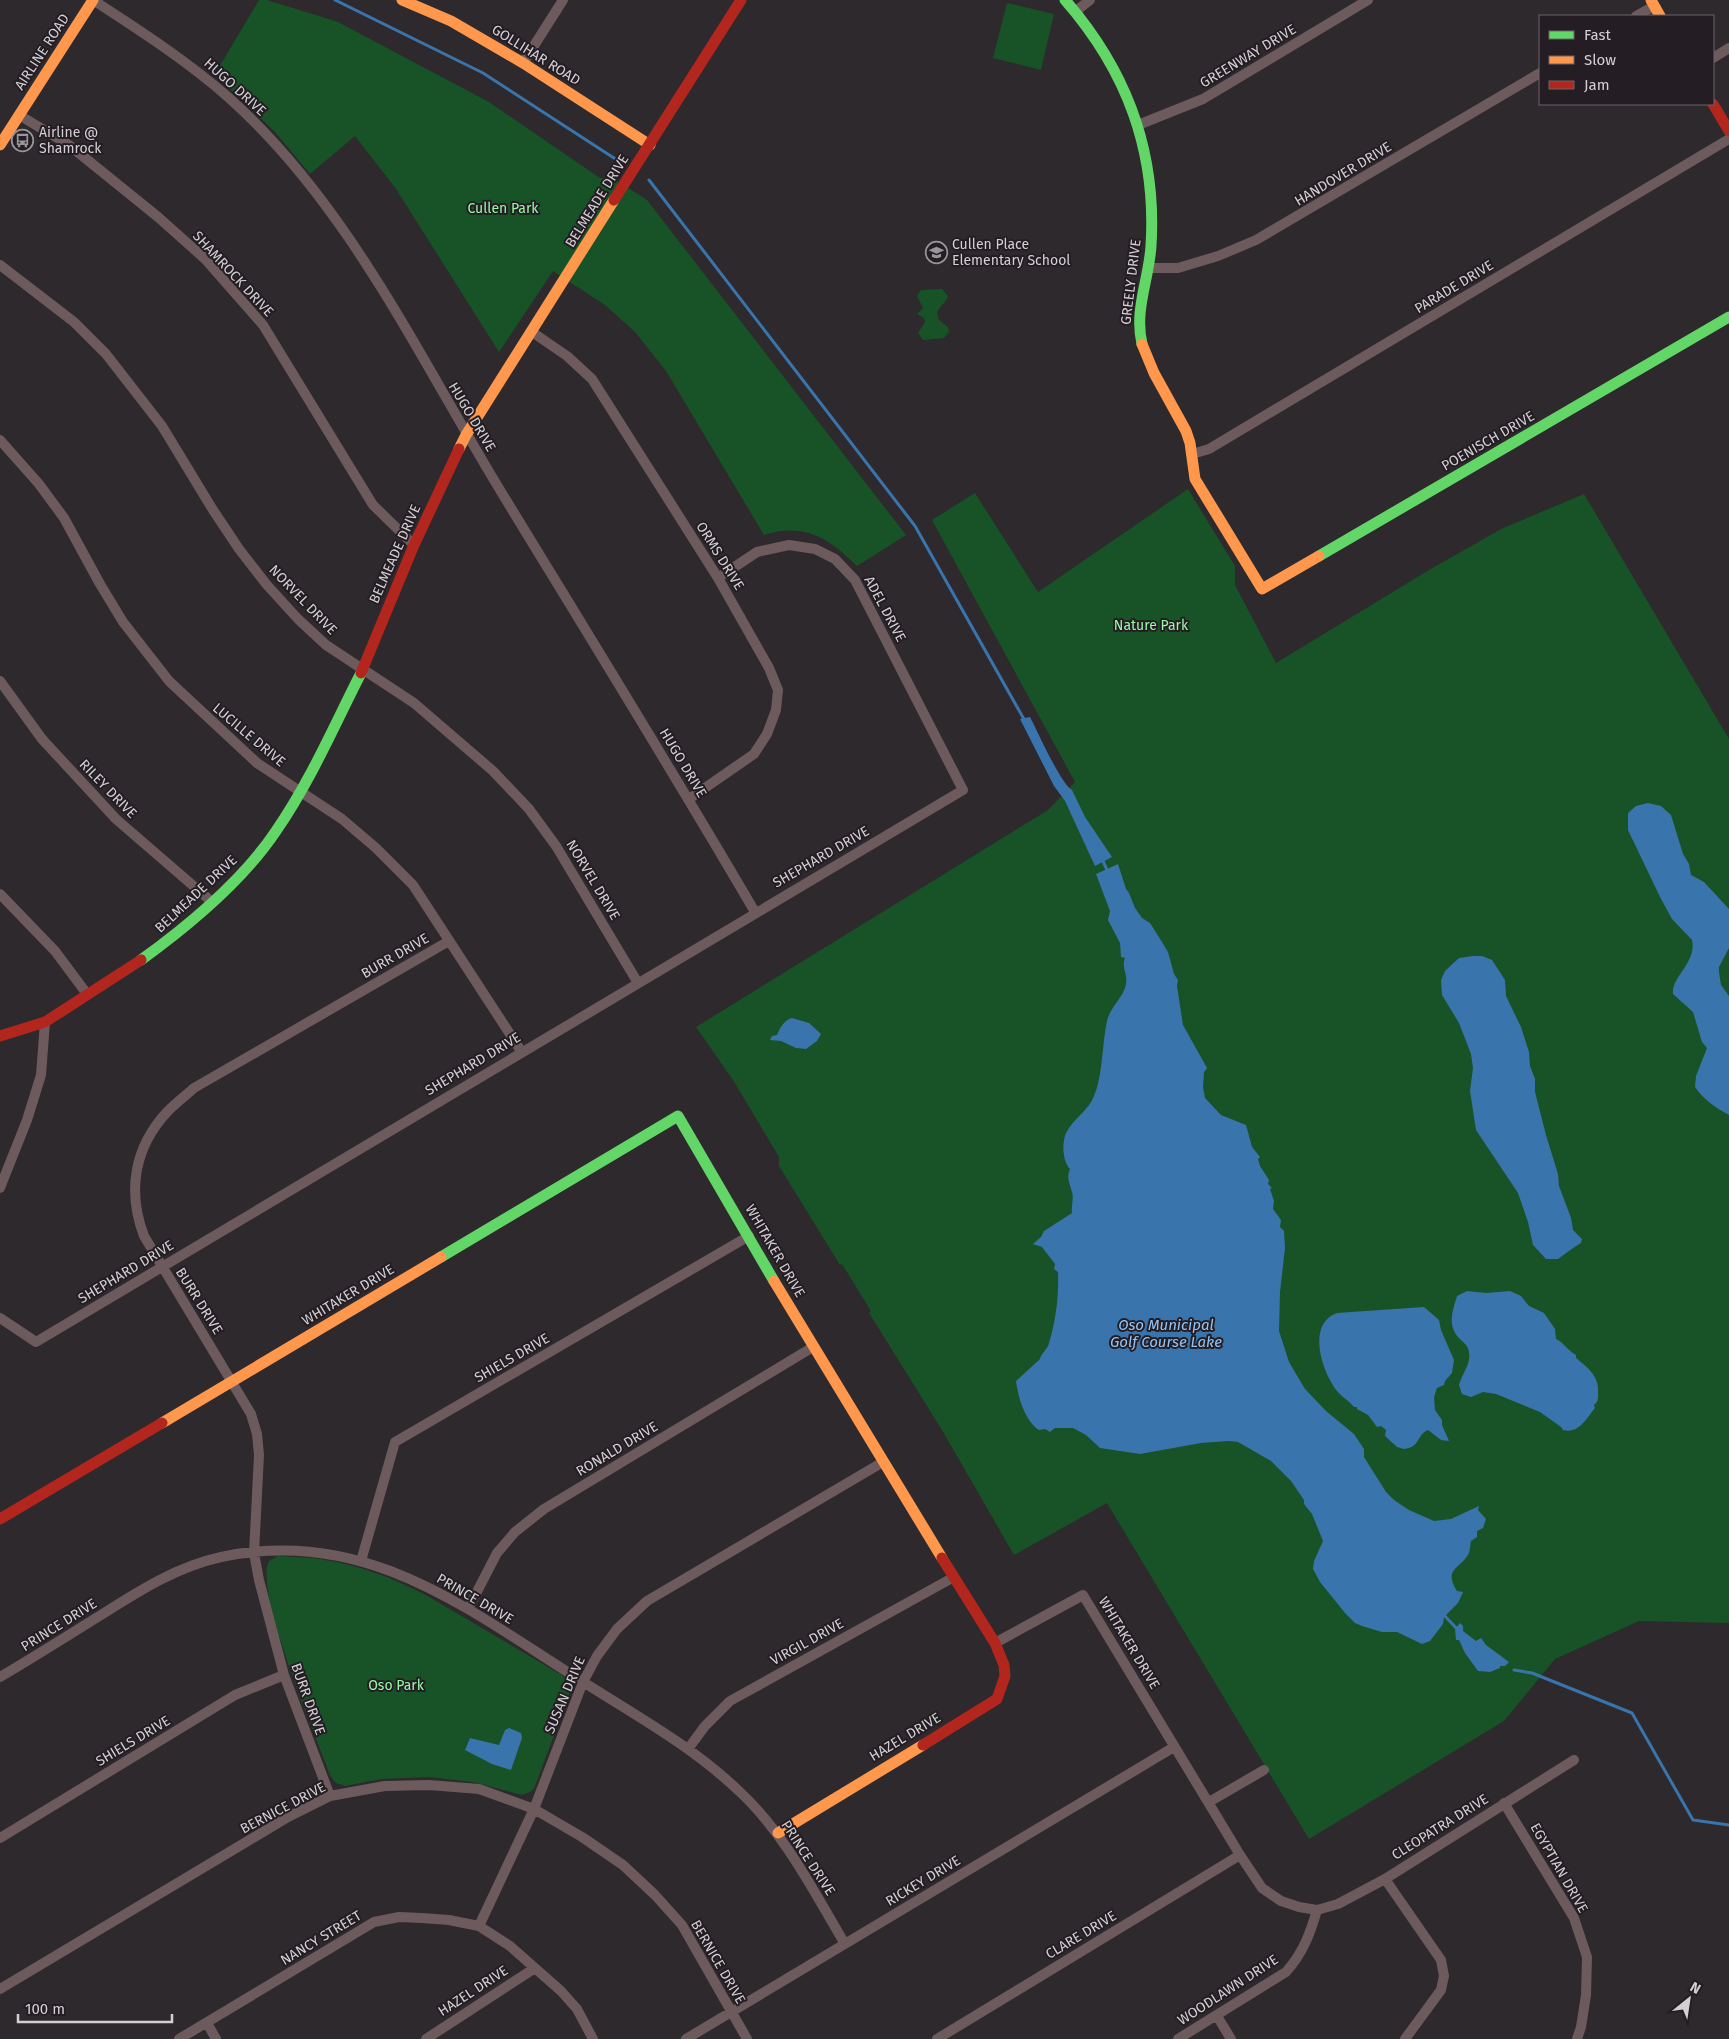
<svg xmlns="http://www.w3.org/2000/svg" width="1729" height="2039" font-family="'Fira Sans',sans-serif">
	<rect width="100%" height="100%" fill="#2d292d"/>
	<path fill="#175326" d="M259,0H267L338,22L489,102L600,178L611,177L647,200L906,535L857,566C829,538 804,522 764,535L666,371L635,332L605,305L553,271L499,352L396,189L355,136L310,174L275,132L215,74Z
		M1007,3L1054,14L1041,70L993,58Z
		M942,289L948,296C947,302 938,307 937,313C937,315 939,318 939,320L948,327L949,332L944,338L923,340L918,333L925,322L924,318L917,314L923,308L917,296L921,290Z
		M1188,489L1235,566V585L1276,663L1429,570L1501,529L1584,494L1729,739V1623L1639,1621L1555,1659L1504,1721L1309,1839L1107,1503L1014,1555L942,1430L869,1313L871,1311L842,1264L840,1265L779,1166V1157L733,1080L696,1027L1048,810L1075,782L932,520L975,493L1038,592Z
		M278,1556C294,1557 310,1557 325,1560C360,1565 392,1578 424,1594L565,1677L570,1687L569,1695L534,1789L530,1792L522,1795L473,1782L429,1777L381,1779L345,1786L336,1783L331,1777C318,1741 253,1589 269,1561Z"/>
	<path fill="#3974ac" d="M1030,717C1037,730 1062,786 1072,790L1085,817L1112,857L1095,866L1065,801L1054,786L1020,719Z
		M1648,803L1661,806L1671,815L1683,854L1689,864L1691,875L1704,882L1729,909V948L1719,967V972L1721,985L1729,996V1115C1716,1108 1704,1100 1695,1087L1696,1076L1707,1048L1702,1042L1693,1012L1673,994C1671,977 1697,963 1692,940L1672,919L1660,897L1628,830V813L1636,806Z
		M1118,864L1126,889L1129,893L1135,908L1142,918L1150,923L1162,942L1168,952L1174,974L1178,980L1177,986L1183,1025L1207,1068L1204,1072L1203,1087L1205,1098L1221,1115L1246,1125L1252,1147L1260,1157L1258,1159L1260,1166L1269,1180L1268,1184L1272,1188L1270,1189L1274,1201L1273,1209L1281,1220L1280,1227L1284,1231L1285,1248L1280,1292L1279,1331L1289,1362L1305,1389L1326,1411L1354,1434L1364,1449V1457L1386,1492L1394,1500L1409,1510L1434,1521L1451,1519L1479,1506L1478,1510L1486,1519L1483,1528L1477,1531V1537L1471,1541C1470,1545 1470,1550 1469,1553C1460,1570 1443,1568 1457,1591L1463,1592L1458,1603L1444,1617L1443,1624L1430,1641L1422,1644L1397,1632H1382L1362,1626L1355,1623L1345,1613L1320,1582L1313,1569L1314,1561L1323,1541L1312,1514L1304,1504V1500L1291,1481L1271,1461L1238,1442L1229,1441L1201,1443L1140,1454L1100,1448L1086,1435L1073,1428H1055L1050,1432L1045,1429L1039,1430C1025,1421 1018,1397 1016,1381L1040,1359C1041,1353 1048,1349 1049,1343C1056,1320 1059,1295 1058,1272L1054,1269L1055,1264L1042,1247L1033,1244L1041,1237L1044,1231L1072,1213C1071,1207 1074,1198 1072,1192C1070,1183 1066,1179 1070,1169C1062,1161 1062,1142 1066,1133C1073,1119 1089,1110 1094,1096C1103,1076 1102,1043 1107,1021C1110,1007 1124,997 1126,984C1128,974 1121,967 1125,958L1121,957L1120,943L1108,920L1110,911L1096,874Z
		M1473,956H1482L1492,960L1505,980L1506,996L1521,1027L1529,1052L1530,1066L1535,1079V1092L1546,1135L1558,1174L1559,1186L1571,1218L1573,1230L1582,1239L1581,1243L1573,1248L1558,1259H1546L1533,1245L1528,1222L1518,1193L1476,1130L1470,1091L1473,1068L1471,1054L1459,1023L1442,995L1441,980L1445,971L1459,958Z
		M792,1018L809,1023L821,1034L817,1041L806,1049L796,1048L781,1041L770,1040L772,1036L777,1035C780,1028 784,1020 792,1018Z
		M1467,1291L1486,1293L1510,1291L1521,1296L1529,1306L1544,1313L1555,1329L1556,1339C1563,1342 1567,1350 1576,1355V1358C1587,1367 1599,1376 1598,1391C1598,1397 1599,1401 1594,1405L1595,1408C1586,1419 1579,1434 1563,1430L1561,1427L1540,1412L1496,1394L1483,1392L1471,1397L1462,1394L1459,1385C1462,1373 1471,1365 1469,1352C1468,1344 1462,1342 1458,1337C1447,1324 1453,1310 1457,1296Z
		M1424,1307L1439,1320L1441,1330L1454,1360L1452,1373L1445,1381L1444,1385L1437,1388L1434,1397L1435,1410L1442,1420V1425L1449,1441L1441,1440L1428,1430C1416,1435 1421,1447 1404,1449L1397,1447L1385,1436L1386,1430L1381,1426L1377,1427L1368,1415L1357,1409V1407H1354C1349,1401 1342,1397 1337,1391C1322,1372 1306,1324 1337,1313Z
		M1460,1623L1463,1626V1631L1476,1641L1481,1638L1486,1645L1509,1662L1505,1666H1500V1668L1490,1672L1478,1671L1465,1653L1459,1640H1456L1455,1629Z
		M509,1728L521,1733L522,1738L511,1770L492,1764L465,1750L470,1738L499,1745L505,1730Z"/>
	<g fill="none" stroke-linecap="round" stroke-linejoin="round">
		<path stroke="#3974ac" stroke-width="3" d="M335,0L483,73L617,160
			M649,180L915,526L1025,721
			M1102,859L1108,872
			M1443,1614L1458,1630
			M1514,1670L1532,1673L1632,1713L1693,1820L1729,1825"/>
		<path stroke="#6d5a5d" stroke-width="10" d="M93,0C139,30 186,60 228,97C348,204 418,355 500,490C586,631 672,770 755,912
			M1076,11L1090,0
			M1636,16L1654,6
			M1713,58L1729,48
			M523,63L563,0
			M19,115L69,145L158,217L205,259L263,325L373,505L414,545
			M1138,125L1203,99L1368,0
			M0,265L74,322L106,354L162,426L213,510L239,549L267,585L298,619L326,645L414,703L493,771L529,809L556,846L638,983
			M1148,268H1178L1218,256L1256,240L1540,73
			M532,332L567,356L592,379L718,578L769,668L778,690L776,710L767,734L754,754L689,799
			M0,440L39,484L64,518L100,584L123,622L169,681L257,763L342,819L376,848L413,885L521,1051
			M1192,454L1209,449L1729,139
			M0,681L42,739L116,819L212,902
			M0,894L55,951L87,994
			M0,1188L27,1120L41,1075L45,1022
			M0,1318L36,1342L963,790L855,580L835,559L815,549L789,545L757,552L718,578
			M361,1561L395,1442L749,1236
			M468,1609L497,1553L515,1532L544,1509L813,1347
			M995,1643L1083,1595L1240,1855L1262,1888L1281,1901L1299,1907L1317,1910L1338,1904L1385,1879L1574,1760
			M0,1677C34,1657 67,1636 101,1615C139,1591 176,1567 221,1557C365,1526 466,1608 580,1680C635,1715 692,1746 740,1792C785,1834 814,1892 845,1944
			M688,1749L705,1726L730,1701L954,1577
			M330,1796L284,1675L259,1580L254,1553L259,1455L257,1434L251,1414L144,1236C127,1191 134,1147 168,1111C176,1103 185,1096 194,1088L449,941
			M1209,1802L1264,1770
			M1504,1803L1574,1918L1587,1957L1586,1995L1581,2027L1577,2039
			M0,1838L235,1695L284,1675
			M1385,1879L1441,1960L1444,1976L1441,1990L1405,2039
			M479,1926L534,1809L583,1682L597,1656L617,1629L647,1601L883,1462
			M0,1989L288,1817L330,1796L385,1786L429,1785L479,1789L534,1809L582,1837L623,1865L655,1895L682,1925L747,2039
			M1217,2016L1231,2039
			M207,2023L216,2039
			M179,2039L374,1922L399,1917L422,1918L449,1920L479,1926L510,1946L561,1991L577,2009L593,2039
			M426,2039L535,1968
			M686,2039L1174,1747
			M937,2039L1240,1855
			M1178,2039L1286,1972C1303,1953 1310,1934 1317,1910"/>
		<path stroke="#63d668" stroke-width="11" d="M1065,0C1127,71 1157,151 1151,246C1149,279 1134,310 1142,344
			M1319,556L1729,317
			M141,960C188,926 244,879 276,831C310,782 334,726 361,673
			M441,1257L678,1116L774,1281"/>
		<path stroke="#ff974d" stroke-width="11" d="M402,0L451,21L523,63L650,145
			M1651,0L1660,16
			M0,145L93,0
			M1142,344L1154,373L1186,431L1190,443L1195,479L1262,589L1319,556
			M459,449L466,435L614,200
			M774,1281L942,1558
			M162,1423L441,1257
			M778,1833L923,1745"/>
		<path stroke="#b3261e" stroke-width="11" d="M1713,104L1729,131
			M614,200L741,0
			M361,673L414,545L459,449
			M0,1036L45,1022L141,960
			M0,1519L162,1423
			M923,1745L997,1699L1005,1676L1004,1665L995,1643L942,1558"/>
	</g>
	<defs>
		<symbol id="bus-ring" viewBox="-11 -11 22 22"><circle r="9.5" fill="#241e24" stroke="#999699" stroke-width="1.5"/><path d="M-5-6H5V4H4V6H2V4H-2V6H-4V4H-5ZM-3.5-4V0h7V-4ZM-3.5 1.2v1.5H-2V1.2ZM2 1.2v1.5H3.5V1.2Z" fill="#999699"/></symbol>
		<symbol id="school-ring" viewBox="-11 -11 22 22"><circle r="9.5" fill="#241e24" stroke="#999699" stroke-width="1.5"/><path d="M0-5L7-2L0 1L-7-2ZM-4 1L0 2.5L4 1V4Q0 6-4 4Z" fill="#999699"/></symbol>
	</defs>
	<g fill-rule="evenodd">
		<use href="#bus-ring" x="10" y="128" width="25" height="25"/>
		<use href="#school-ring" x="924" y="240" width="25" height="25"/>
	</g>
	<g text-anchor="middle" dominant-baseline="central" stroke-width="4" stroke-linejoin="round" paint-order="stroke">
		<g font-size="14" fill="#d3d0d3" stroke="#241e24">
			<text transform="translate(42 52) rotate(-57)">AIRLINE ROAD</text>
			<text transform="translate(536 55) rotate(32)">GOLLIHAR ROAD</text>
			<text transform="translate(1248 56) rotate(-31)">GREENWAY DRIVE</text>
			<text transform="translate(235 87) rotate(42)">HUGO DRIVE</text>
			<text transform="translate(1343 174) rotate(-31)">HANDOVER DRIVE</text>
			<text transform="translate(597 201) rotate(-58)">BELMEADE DRIVE</text>
			<text transform="translate(233 274) rotate(47)">SHAMROCK DRIVE</text>
			<text transform="translate(1131 282) rotate(-83)">GREELY DRIVE</text>
			<text transform="translate(1454 287) rotate(-31)">PARADE DRIVE</text>
			<text transform="translate(472 417) rotate(59)">HUGO DRIVE</text>
			<text transform="translate(1488 441) rotate(-30)">POENISCH DRIVE</text>
			<text transform="translate(395 554) rotate(-66)">BELMEADE DRIVE</text>
			<text transform="translate(720 556) rotate(58)">ORMS DRIVE</text>
			<text transform="translate(303 600) rotate(46)">NORVEL DRIVE</text>
			<text transform="translate(885 609) rotate(62)">ADEL DRIVE</text>
			<text transform="translate(249 735) rotate(40)">LUCILLE DRIVE</text>
			<text transform="translate(683 763) rotate(59)">HUGO DRIVE</text>
			<text transform="translate(108 789) rotate(46)">RILEY DRIVE</text>
			<text transform="translate(821 857) rotate(-30)">SHEPHARD DRIVE</text>
			<text transform="translate(593 880) rotate(59)">NORVEL DRIVE</text>
			<text transform="translate(196 894) rotate(-43)">BELMEADE DRIVE</text>
			<text transform="translate(395 956) rotate(-30)">BURR DRIVE</text>
			<text transform="translate(473 1064) rotate(-31)">SHEPHARD DRIVE</text>
			<text transform="translate(775 1251) rotate(60)">WHITAKER DRIVE</text>
			<text transform="translate(126 1272) rotate(-31)">SHEPHARD DRIVE</text>
			<text transform="translate(348 1295) rotate(-31)">WHITAKER DRIVE</text>
			<text transform="translate(199 1301) rotate(58)">BURR DRIVE</text>
			<text transform="translate(512 1358) rotate(-30)">SHIELS DRIVE</text>
			<text transform="translate(617 1449) rotate(-31)">RONALD DRIVE</text>
			<text transform="translate(475 1599) rotate(30)">PRINCE DRIVE</text>
			<text transform="translate(59 1625) rotate(-32)">PRINCE DRIVE</text>
			<text transform="translate(807 1642) rotate(-29)">VIRGIL DRIVE</text>
			<text transform="translate(1129 1643) rotate(59)">WHITAKER DRIVE</text>
			<text transform="translate(565 1695) rotate(-67)">SUSAN DRIVE</text>
			<text transform="translate(308 1699) rotate(70)">BURR DRIVE</text>
			<text transform="translate(905 1737) rotate(-31)">HAZEL DRIVE</text>
			<text transform="translate(133 1741) rotate(-31)">SHIELS DRIVE</text>
			<text transform="translate(283 1808) rotate(-28)">BERNICE DRIVE</text>
			<text transform="translate(1440 1827) rotate(-32)">CLEOPATRA DRIVE</text>
			<text transform="translate(808 1858) rotate(57)">PRINCE DRIVE</text>
			<text transform="translate(1559 1868) rotate(60)">EGYPTIAN DRIVE</text>
			<text transform="translate(923 1881) rotate(-31)">RICKEY DRIVE</text>
			<text transform="translate(1081 1935) rotate(-31)">CLARE DRIVE</text>
			<text transform="translate(321 1938) rotate(-31)">NANCY STREET</text>
			<text transform="translate(718 1962) rotate(60)">BERNICE DRIVE</text>
			<text transform="translate(1228 1990) rotate(-33)">WOODLAWN DRIVE</text>
			<text transform="translate(473 1991) rotate(-33)">HAZEL DRIVE</text>
		</g>
		<g font-size="14" fill="#d3d0d3" stroke="#241e24" text-anchor="start">
			<text x="39" y="132">Airline @<tspan x="39" dy="16">Shamrock</tspan></text>
			<text x="952" y="244">Cullen Place<tspan x="952" dy="16">Elementary School</tspan></text>
		</g>
		<g font-size="14" fill="#96f8a4" stroke="#241e24">
			<text x="503" y="208">Cullen Park</text>
			<text x="1151" y="625">Nature Park</text>
			<text x="396" y="1685">Oso Park</text>
		</g>
		<g font-size="15" font-style="italic" fill="#93c4f7" stroke="#241e24">
			<text x="1166" y="1325">Oso Municipal<tspan x="1166" dy="17">Golf Course Lake</tspan></text>
		</g>
	</g>
	<rect x="1539" y="15" width="175" height="90" fill="#241e24" stroke="#6a656a"/>
	<rect x="1549" y="31" width="25" height="8" fill="#63d668" stroke="#6a656a"/>
	<text x="1584" y="40" font-size="15" fill="#d3d0d3">Fast</text>
	<rect x="1549" y="56" width="25" height="8" fill="#ff974d" stroke="#6a656a"/>
	<text x="1584" y="65" font-size="15" fill="#d3d0d3">Slow</text>
	<rect x="1549" y="81" width="25" height="8" fill="#b3261e" stroke="#6a656a"/>
	<text x="1584" y="90" font-size="15" fill="#d3d0d3">Jam</text>
	<g transform="translate(1689 1999) rotate(30)" stroke="#241e24" stroke-width="4" paint-order="stroke">
	<path d="M0-4L9 19L0 12L-9 19Z" fill="#d3d0d3"/>
	<text y="-8" font-size="14" font-weight="bold" text-anchor="middle" fill="#d3d0d3">N</text>
	</g>
	<path d="M18 2014v8h154v-8" fill="none" stroke="#d3d0d3" stroke-width="2.5"/>
	<text x="25" y="2014" font-size="15" fill="#d3d0d3" stroke="#241e24" stroke-width="4" paint-order="stroke">100 m</text>
</svg>
